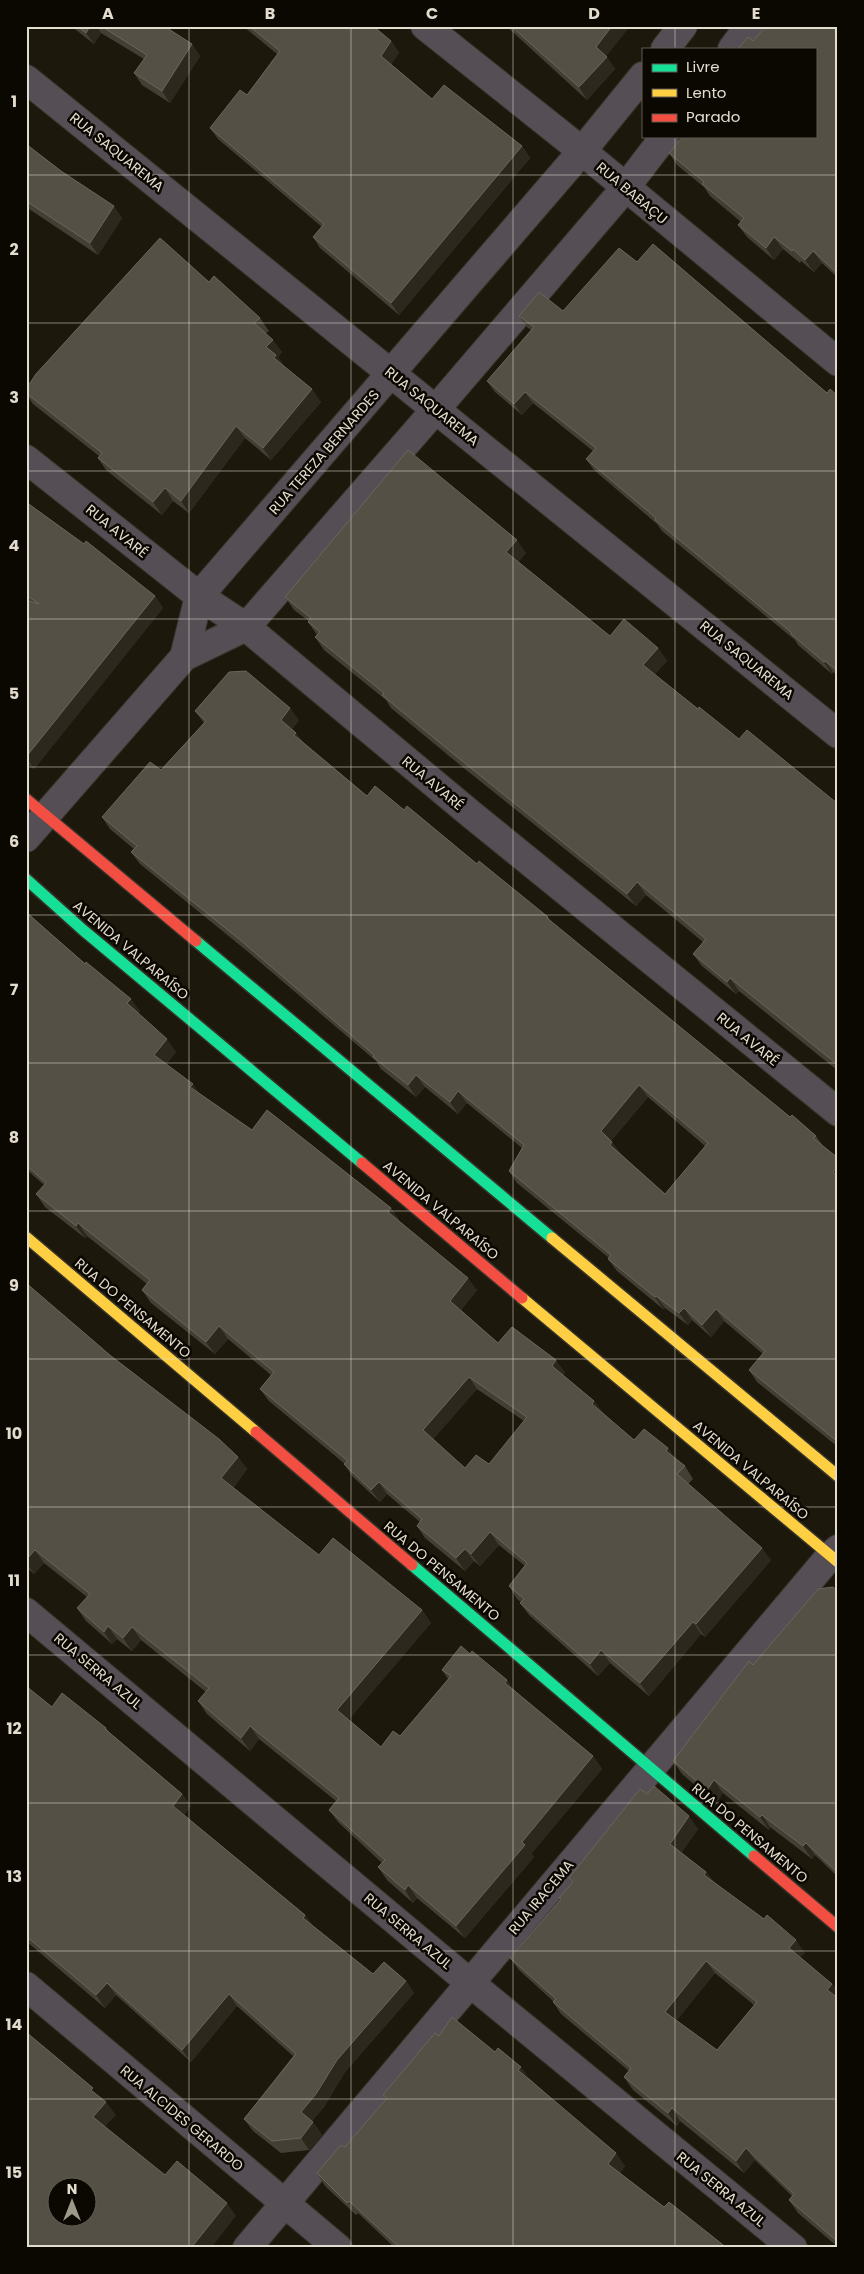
<svg xmlns="http://www.w3.org/2000/svg" width="864" height="2274" font-family="Poppins,sans-serif">
	<rect width="100%" height="100%" fill="#1d180c"/>
	<g fill="none" stroke-linecap="round" stroke-linejoin="round">
		<defs>
			<path id="street" d="M425,26L582,151L838,362
				M665,49L683,26
				M732,49L749,26
				M26,79L838,734
				M26,459L199,596L246,627L472,815L838,1112
				M184,657L246,627L436,409L626,187L665,136
				M26,838L184,657L199,596L582,151L643,76
				M26,1612L469,1982L793,2248
				M26,1986L338,2248
				M247,2248L830,1556L838,1549"/>
			<path id="fast" d="M26,879L83,930L362,1163
				M196,941L552,1238
				M412,1565L754,1856"/>
			<path id="slow" d="M26,1237L256,1432
				M552,1238L838,1476
				M522,1298L838,1562"/>
			<path id="jam" d="M26,799L196,941
				M362,1163L522,1298
				M256,1432L412,1565
				M754,1856L838,1927"/>
		</defs>
		<use href="#street" stroke="#373329" stroke-width="30"/>
		<use href="#fast" stroke="#373329" stroke-width="14"/>
		<use href="#slow" stroke="#373329" stroke-width="14"/>
		<use href="#jam" stroke="#373329" stroke-width="14"/>
		<use href="#street" stroke="#554e54" stroke-width="28"/>
		<use href="#fast" stroke="#16e098" stroke-width="11"/>
		<use href="#slow" stroke="#ffcf43" stroke-width="11"/>
		<use href="#jam" stroke="#f24e42" stroke-width="11"/>
	</g>
	<path fill="#443f35" fill-rule="evenodd" d="M71,26H164L192,44L200,56L170,103L142,85L134,73L144,59L101,33L94,44Z
		M243,26H373L391,41L399,53L391,64L432,99L522,146L530,158L399,315L320,248L313,237L322,227L218,139L210,128L247,95L277,54Z
		M506,26H630L606,56L615,69L587,100Z
		M838,26V278L822,263L814,272L801,261L800,263L783,249L774,260L747,237L738,225L741,222L710,196L704,187L677,165L669,153L815,136L753,41Z
		M26,144L122,218L98,255L26,207Z
		M637,262L827,393L838,396V676L833,672L832,674L798,645L795,640L662,531L657,524L594,470L586,459L593,451L533,403L522,415L495,392L487,381L531,330L527,327L519,316L563,311Z
		M209,282L260,318L269,331L266,333L282,352L278,357L284,366L321,402L271,460L245,438L189,513L173,501L162,515L106,470L98,458L99,456L33,404L26,394V389Z
		M26,502L155,596L163,608L34,769L26,762Z
		M526,553L518,562L610,636L658,648L667,661L654,674L698,709L739,739L838,804V1071L739,991L736,994L702,966L693,954L703,942L646,895L636,906L460,765L391,708L386,700L324,650L315,637L317,635L308,622L309,621L294,610L285,597Z
		M195,711L299,720L292,729L296,733L303,742L367,796L404,810L548,917L553,924L790,1117L816,1136L823,1146L838,1158V1447L757,1382L749,1370L763,1354L724,1321L711,1337L692,1320L688,1325L665,1308L663,1309L617,1271L608,1259L609,1258L517,1183L509,1171L522,1148L467,1103L458,1114L425,1087L416,1097L381,1069L376,1061L247,951L140,864L131,852L134,849L110,829L102,817L161,770L204,723ZM648,1097L705,1146L665,1194L621,1154L611,1141Z
		M26,912L140,1011L138,1013L176,1052L166,1064L200,1094L252,1130L391,1208L399,1220V1221L477,1290L461,1310L498,1343L565,1372L563,1375L594,1401L603,1413L634,1440L668,1448L675,1459L685,1466L693,1479L688,1484L771,1560L705,1637L701,1634L649,1696L610,1663L598,1676L529,1615L520,1603L521,1602L517,1599L509,1586L525,1566L499,1545L480,1566L474,1561L465,1571L425,1538L417,1526L420,1522L387,1494L380,1502L353,1477L344,1464H345L269,1401L260,1389L271,1375L228,1339L215,1354L151,1303L142,1290L147,1284L87,1236L85,1238L45,1207L36,1194L44,1185L26,1169ZM477,1389L524,1421L489,1464L465,1468L433,1439Z
		M26,1283L111,1356L238,1457L247,1469L233,1488L319,1555L422,1610L431,1623L348,1720L381,1747L400,1736L448,1679L442,1670L470,1654L507,1680L514,1690L593,1756L602,1769L531,1854L534,1857L465,1938L417,1898L413,1903L387,1880L378,1867L382,1863L338,1822L329,1810L336,1801L259,1739L250,1751L207,1714L198,1701L206,1692L141,1640L132,1651L117,1639L112,1644L86,1621L77,1608L87,1597L44,1563L34,1574L26,1567Z
		M838,1591V1877L815,1855L812,1859L770,1827L769,1830L723,1793L716,1803L682,1774L673,1761L753,1665Z
		M26,1686L52,1707L106,1728L110,1733L182,1794L191,1806L184,1815L305,1915L312,1925L373,1974L406,1981L414,1993L345,2072L324,2107L312,2121L322,2135L309,2150L281,2153L253,2131L244,2119L293,2056L237,2006L191,2062L116,1995L105,2008L26,1941Z
		M647,1794L698,1829L681,1853L706,1872L714,1882L805,1953L800,1957L832,1984L838,1991V2247L798,2213L789,2200L792,2196L755,2160L744,2173L680,2121L677,2126L633,2090L624,2077L629,2071L561,2014L553,2002V2001L519,1970L510,1958L560,1900L572,1882L569,1878ZM715,1973L754,2005L717,2050L676,2021Z
		M439,2036L530,2079L625,2166L620,2173L664,2207L727,2248H395L358,2213L356,2215L325,2186L317,2173L345,2147L386,2099L383,2095Z"/>
	<path fill="#2d281d" d="M90,26H97L101,33L94,44L86,33Z
		M612,26H630L604,59L596,47Z
		M391,41L399,53L389,67L381,56Z
		M192,44L200,56L170,103L162,91Z
		M607,57L615,69L587,100L579,87Z
		M522,146L530,158L399,315L391,303Z
		M114,206L122,218L98,255L90,243Z
		M774,237L783,249L774,260L766,248Z
		M813,251L822,263L814,272L805,260Z
		M273,340L282,352L278,357L285,368L283,370L266,347Z
		M312,389L321,402L271,460L263,448Z
		M525,392L533,403L522,415L514,404Z
		M236,426L245,438L189,513L181,501Z
		M165,488L173,501L162,515L153,502Z
		M517,540L526,553L515,565L506,552Z
		M155,596L163,608L34,769L26,757Z
		M658,648L667,661L652,678L643,665Z
		M825,661L833,672L832,674L824,662Z
		M290,708L299,720L289,732L281,720Z
		M296,733L304,745L294,735Z
		M637,882L646,895L636,906L627,894Z
		M730,978L739,991L736,994L727,982Z
		M131,999L140,1011L136,1015L127,1003Z
		M167,1039L176,1052L163,1067L154,1055Z
		M416,1075L425,1087L416,1097L408,1085Z
		M193,1084L201,1096L190,1087Z
		M639,1085L648,1097L609,1143L601,1131Z
		M458,1091L467,1103L458,1114L450,1102Z
		M612,1142L621,1154L610,1145Z
		M838,1166V1179L833,1172Z
		M391,1208L399,1220L396,1224L388,1212Z
		M78,1223L87,1236L85,1238L76,1226Z
		M468,1278L477,1290L459,1313L450,1301Z
		M656,1296L665,1308L663,1309L655,1297Z
		M684,1308L692,1320L688,1325L679,1313Z
		M716,1309L724,1321L711,1337L702,1325Z
		M219,1326L228,1339L215,1354L206,1342Z
		M556,1360L565,1372L561,1378L552,1366Z
		M469,1377L477,1389L431,1442L423,1430Z
		M594,1401L603,1413L592,1404Z
		M668,1448L677,1461L666,1451Z
		M238,1457L247,1469L230,1491L221,1478Z
		M379,1482L387,1494L380,1502L371,1490Z
		M490,1532L499,1545L480,1566L471,1554Z
		M762,1548L771,1560L705,1637L696,1624Z
		M465,1549L474,1561L465,1571L456,1558Z
		M35,1550L44,1563L34,1574L26,1562V1560Z
		M422,1610L431,1623L346,1723L337,1710Z
		M693,1622L701,1634L649,1696L640,1683Z
		M108,1626L117,1639L112,1644L104,1632Z
		M132,1627L141,1640L132,1651L123,1638Z
		M601,1650L610,1663L598,1676L590,1664Z
		M507,1680L516,1693L505,1683Z
		M250,1726L259,1739L250,1751L241,1738Z
		M593,1756L602,1769L531,1854L534,1857L465,1938L456,1926L522,1842Z
		M714,1780L723,1793L716,1803L707,1790Z
		M182,1794L191,1806L182,1818L173,1806Z
		M762,1815L770,1827L769,1830L760,1817Z
		M689,1816L698,1829L678,1857L670,1844Z
		M806,1843L815,1855L812,1859L803,1846Z
		M706,1872L715,1884L704,1875Z
		M408,1885L417,1898L413,1903L405,1890Z
		M305,1915L314,1927L303,1918Z
		M796,1940L805,1953L798,1960L789,1948Z
		M706,1961L715,1973L673,2025L665,2012Z
		M406,1981L414,1993L345,2072L324,2107L309,2125L301,2112L337,2060Z
		M107,1983L116,1995L105,2008L96,1995Z
		M832,1984L838,1991V2000L827,1990Z
		M229,1994L237,2006L191,2062L182,2050Z
		M521,2067L530,2079L518,2070Z
		M106,2102L116,2115L102,2130L93,2117Z
		M672,2108L680,2121L677,2126L668,2113Z
		M313,2122L322,2135L309,2150L301,2138Z
		M746,2148L755,2160L744,2173L736,2161Z
		M616,2153L625,2166L617,2177L608,2164Z
		M227,2203L236,2216L211,2248H191Z"/>
	<path fill="#555045" stroke="#6b665b" fill-rule="evenodd" d="M77,26H90L86,33Z
		M101,26H164L192,44L162,91L134,73L147,55Z
		M249,26H373L391,41L381,56L432,99L444,85L522,146L391,303L313,237L324,224L210,128L240,90L247,95L280,51Z
		M511,26H612L596,47L607,57L579,87Z
		M766,26H838V274L813,251L805,260L793,249L792,251L774,237L766,248L738,225L744,218L702,184L704,182L669,153L683,136H815V49H738L748,37L753,41Z
		M26,144L61,171L114,206L90,243L26,201Z
		M160,238L209,282L214,276L260,318L254,323L273,340L266,347L276,355L274,358L312,389L263,448L236,426L181,501L165,488L153,502L98,458L102,453L26,393V389L36,374Z
		M653,244L827,393L830,389L838,396V671L825,661L824,662L791,634L792,633L655,520L656,518L586,459L596,448L525,392L514,404L487,381L534,327L519,316L539,292L563,311L619,248L637,262Z
		M408,450L517,540L506,552L610,636L624,619L658,648L643,665L698,709L699,707L739,739L747,730L838,804V1065L730,978L727,982L693,954L706,939L637,882L627,894L451,752L382,695L384,693L315,637L320,632L308,622L311,618L285,597Z
		M26,502L84,544L86,541L155,596L26,757V600L39,604L26,595Z
		M246,671L290,708L281,720L296,733L294,735L367,796L375,786L404,810L407,806L477,864L479,861L548,917L547,918L790,1117L792,1115L816,1136L813,1138L838,1158V1166L833,1172L838,1176V1442L749,1370L765,1351L716,1309L702,1325L684,1308L679,1313L656,1296L655,1297L608,1259L611,1255L509,1171L524,1145L458,1091L450,1102L416,1075L408,1085L373,1057L374,1055L239,939L131,852L137,846L102,817L150,762L161,770L206,721L195,711L229,672ZM639,1085L708,1143L665,1194L610,1145L612,1142L601,1131Z
		M26,912L85,964L86,962L131,999L127,1003L167,1039L154,1055L193,1084L190,1087L252,1130L267,1110L391,1208L388,1212L468,1278L450,1301L498,1343L512,1327L556,1360L552,1366L594,1401L592,1404L634,1440L644,1429L668,1448L666,1451L685,1466L677,1474L762,1548L696,1624L693,1622L640,1683L601,1650L590,1664L520,1603L524,1599L509,1586L527,1563L490,1532L471,1554L465,1549L456,1558L417,1526L422,1519L379,1482L371,1490L344,1464L348,1461L260,1389L274,1372L219,1326L206,1342L142,1290L150,1280L78,1223L76,1226L36,1194L46,1183L26,1165ZM469,1377L527,1417L489,1464L476,1455L465,1468L423,1430Z
		M26,1283L111,1356L219,1439L238,1457L221,1478L319,1555L333,1538L422,1610L337,1710L381,1747L393,1731L400,1736L451,1676L442,1670L461,1646L470,1654L472,1651L507,1680L505,1683L593,1756L522,1842L525,1845L456,1926L408,1885L405,1890L378,1867L385,1860L329,1810L339,1798L250,1726L241,1738L198,1701L209,1688L132,1627L123,1638L108,1626L104,1632L77,1608L90,1594L35,1550L26,1560Z
		M833,1587L838,1591V1873L806,1843L803,1846L762,1815L760,1817L714,1780L707,1790L673,1761L749,1661L753,1665L818,1589Z
		M26,1686L52,1707L62,1693L106,1728L105,1729L182,1794L173,1806L305,1915L303,1918L373,1974L384,1962L406,1981L337,2060L316,2094L301,2112L313,2122L301,2138L272,2141L244,2119L296,2054L229,1994L182,2050L107,1983L96,1995L26,1936Z
		M654,1786L689,1816L670,1844L706,1872L704,1875L764,1919L767,1915L796,1940L789,1948L832,1984L827,1990L838,1998V2242L789,2200L794,2194L746,2148L736,2161L672,2108L668,2113L624,2077L631,2068L553,2002L556,1999L510,1958L561,1899L559,1898L573,1882L569,1878L640,1789L647,1794ZM706,1961L757,2002L717,2050L665,2012Z
		M452,2017L495,2052L498,2048L521,2067L518,2070L616,2153L608,2164L664,2207L669,2202L727,2248H400L349,2201L347,2203L317,2173L341,2145L345,2147L387,2098L383,2095L435,2033L439,2036Z
		M26,2032L93,2088L91,2090L106,2102L93,2117L165,2175L177,2161L227,2203L191,2248H26ZM58,2186H88V2216H58Z"/>
	<path fill="none" stroke="#e3ddcf" stroke-width="1" stroke-opacity="0.55" d="M189,26V2248M351,26V2248M513,26V2248M675,26V49M675,136V2248M26,175H838M26,323H838M26,471H838M26,619H838M26,767H838M26,915H838M26,1063H838M26,1211H838M26,1359H838M26,1507H838M26,1655H838M26,1803H838M26,1951H838M26,2099H838"/>
	<g text-anchor="middle" dominant-baseline="central" stroke-width="5" stroke-linejoin="round" paint-order="stroke">
		<g font-size="14" fill="#e3ddcf" stroke="#0b0701">
			<text transform="translate(117 152) rotate(39)">RUA SAQUAREMA</text>
			<text transform="translate(632 193) rotate(40)">RUA BABAÇU</text>
			<text transform="translate(432 406) rotate(39)">RUA SAQUAREMA</text>
			<text transform="translate(324 452) rotate(-49)">RUA TEREZA BERNARDES</text>
			<text transform="translate(117 531) rotate(39)">RUA AVARÉ</text>
			<text transform="translate(747 660) rotate(39)">RUA SAQUAREMA</text>
			<text transform="translate(433 783) rotate(40)">RUA AVARÉ</text>
			<text transform="translate(131 950) rotate(40)">AVENIDA VALPARAÍSO</text>
			<text transform="translate(748 1039) rotate(39)">RUA AVARÉ</text>
			<text transform="translate(441 1210) rotate(40)">AVENIDA VALPARAÍSO</text>
			<text transform="translate(133 1308) rotate(40)">RUA DO PENSAMENTO</text>
			<text transform="translate(751 1470) rotate(40)">AVENIDA VALPARAÍSO</text>
			<text transform="translate(442 1571) rotate(40)">RUA DO PENSAMENTO</text>
			<text transform="translate(98 1671) rotate(40)">RUA SERRA AZUL</text>
			<text transform="translate(750 1833) rotate(40)">RUA DO PENSAMENTO</text>
			<text transform="translate(541 1897) rotate(-50)">RUA IRACEMA</text>
			<text transform="translate(408 1931) rotate(40)">RUA SERRA AZUL</text>
			<text transform="translate(182 2118) rotate(40)">RUA ALCIDES GERARDO</text>
			<text transform="translate(721 2189) rotate(39)">RUA SERRA AZUL</text>
		</g>
	</g>
	<rect width="864" height="2274" fill="none" stroke="#0b0701" stroke-width="55"/>
	<rect x="642" y="48" width="175" height="90" fill="#0b0701" stroke="#615d53"/>
	<rect x="652" y="64" width="25" height="8" fill="#16e098" stroke="#615d53"/>
	<text x="686" y="72" font-size="15" fill="#e3ddcf">Livre</text>
	<rect x="652" y="89" width="25" height="8" fill="#ffcf43" stroke="#615d53"/>
	<text x="686" y="98" font-size="15" fill="#e3ddcf">Lento</text>
	<rect x="652" y="114" width="25" height="8" fill="#f24e42" stroke="#615d53"/>
	<text x="686" y="122" font-size="15" fill="#e3ddcf">Parado</text>
	<g transform="translate(72 2202)"><circle r="24" fill="#0b0701" stroke="#615d53"/>
	<path d="M0-4L9 19L0 12L-9 19Z" fill="#9e988b"/>
	<text y="-8" font-size="14" font-weight="bold" text-anchor="middle" fill="#e3ddcf">N</text>
	</g>
	<rect x="28" y="28" width="808" height="2218" fill="none" stroke="#e3ddcf" stroke-width="2"/>
	<g font-size="16" text-anchor="middle" font-weight="bold" fill="#e3ddcf">
		<text x="108" y="19">A</text>
		<text x="270" y="19">B</text>
		<text x="432" y="19">C</text>
		<text x="594" y="19">D</text>
		<text x="756" y="19">E</text>
		<text x="14" y="107">1</text>
		<text x="14" y="255">2</text>
		<text x="14" y="403">3</text>
		<text x="14" y="551">4</text>
		<text x="14" y="699">5</text>
		<text x="14" y="847">6</text>
		<text x="14" y="995">7</text>
		<text x="14" y="1143">8</text>
		<text x="14" y="1291">9</text>
		<text x="14" y="1439">10</text>
		<text x="14" y="1586">11</text>
		<text x="14" y="1734">12</text>
		<text x="14" y="1882">13</text>
		<text x="14" y="2030">14</text>
		<text x="14" y="2178">15</text>
	</g>
</svg>
